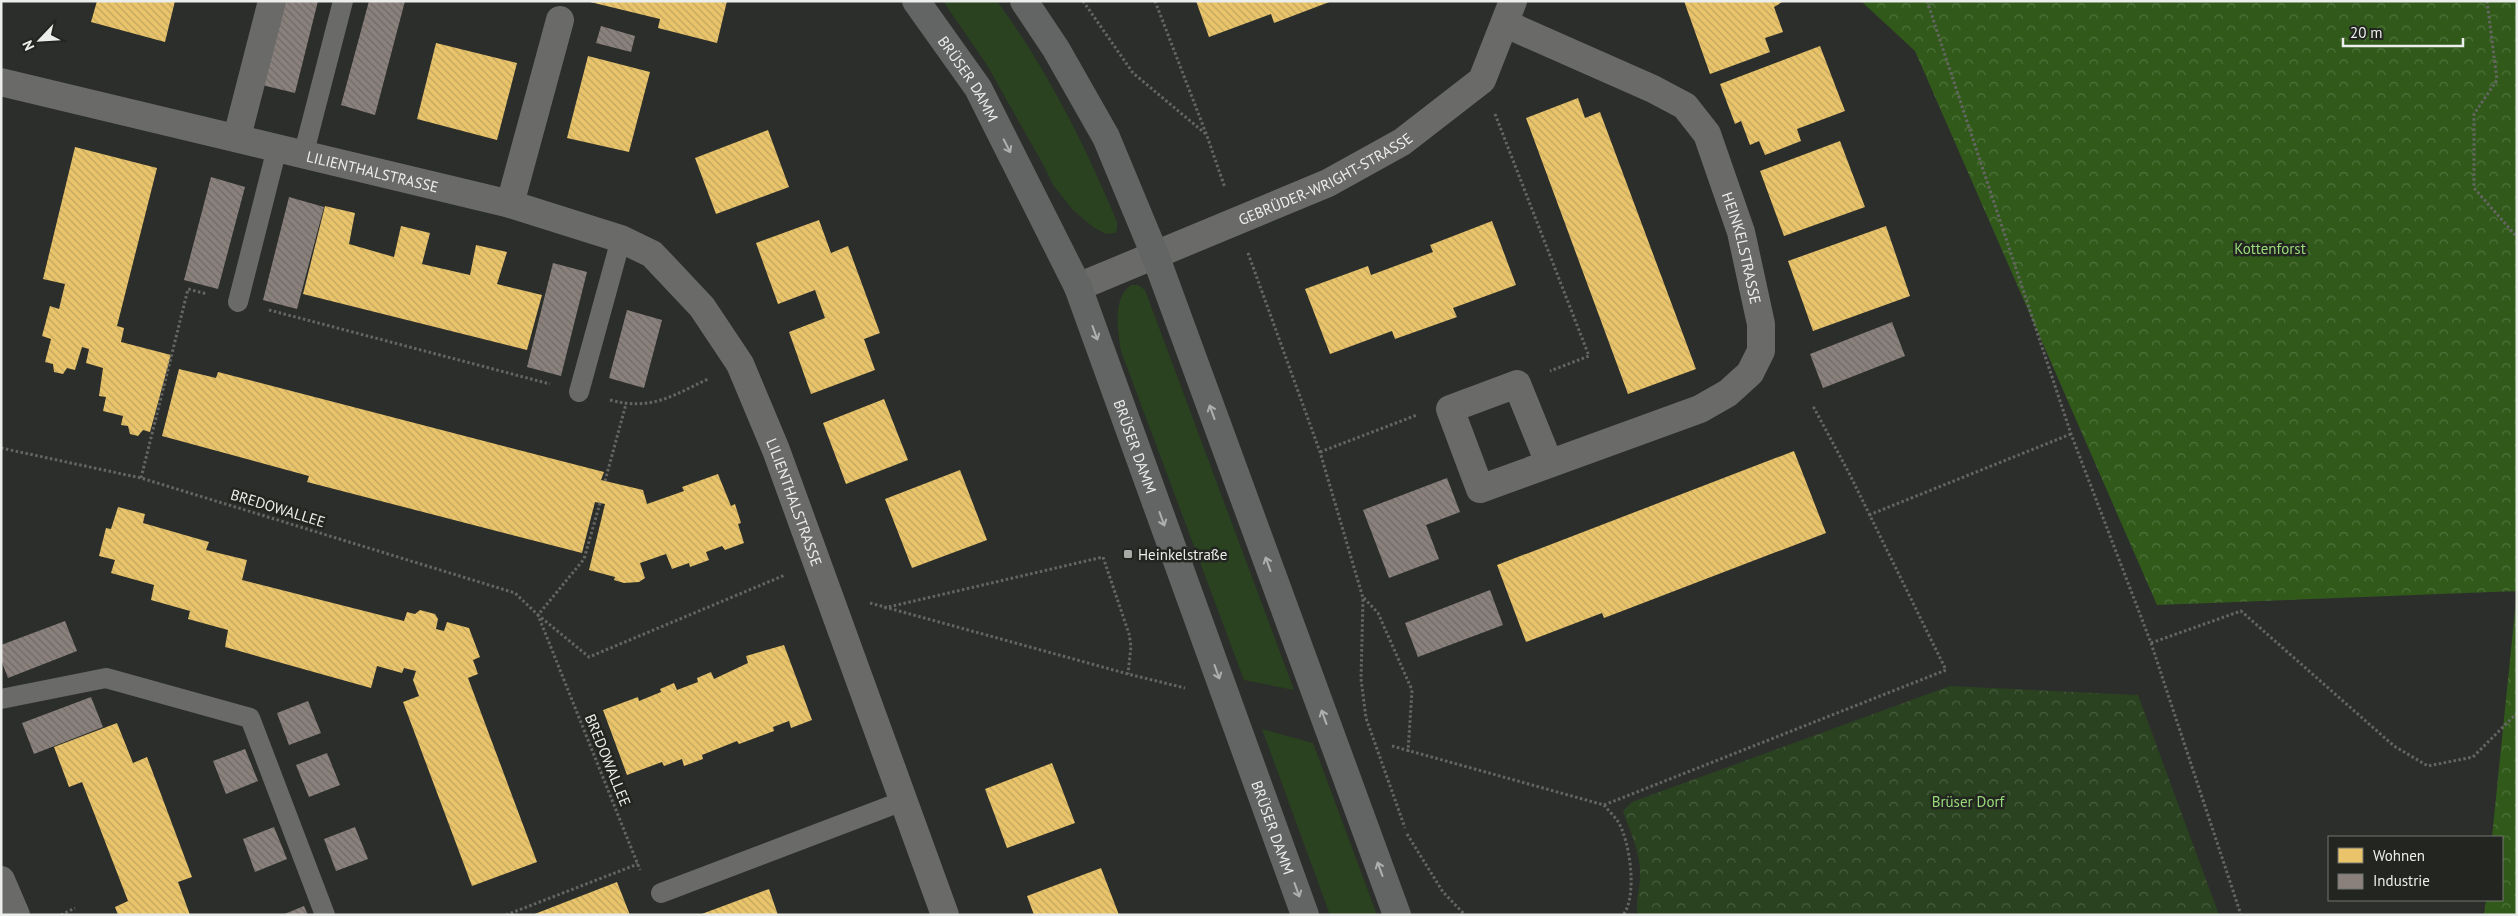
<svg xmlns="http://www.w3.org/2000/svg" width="2518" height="916" font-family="'PT Sans',sans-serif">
	<defs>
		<pattern id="forest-crowns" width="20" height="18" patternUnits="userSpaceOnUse" patternTransform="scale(1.25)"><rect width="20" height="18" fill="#315a1a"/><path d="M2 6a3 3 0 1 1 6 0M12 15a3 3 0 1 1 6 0" fill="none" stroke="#4f723b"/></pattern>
		<pattern id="park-crowns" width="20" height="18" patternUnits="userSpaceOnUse" patternTransform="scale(1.25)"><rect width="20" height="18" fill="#2a421f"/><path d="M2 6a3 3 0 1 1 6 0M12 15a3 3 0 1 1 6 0" fill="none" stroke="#495e40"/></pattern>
		<pattern id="homes-back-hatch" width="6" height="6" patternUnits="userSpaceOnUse" patternTransform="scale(1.25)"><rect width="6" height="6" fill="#e9c46a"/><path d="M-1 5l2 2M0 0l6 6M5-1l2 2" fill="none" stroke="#c0a561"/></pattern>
		<pattern id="industry-back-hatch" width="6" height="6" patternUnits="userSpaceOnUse" patternTransform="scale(1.25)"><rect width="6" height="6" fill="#8a817c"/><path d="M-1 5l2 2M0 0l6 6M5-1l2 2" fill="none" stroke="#6f6a66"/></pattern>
	</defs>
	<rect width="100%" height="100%" fill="#2c2e2b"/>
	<path fill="#2a421f" d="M943,1H997C1047,69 1085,145 1117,222V230L1115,233L1106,234L1093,227L1073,210L1053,185L1044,166L987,65Z
		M1131,285H1138L1145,290L1294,690L1244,680L1121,351C1118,331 1112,298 1131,285Z
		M1262,729L1313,743L1377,915H1330Z"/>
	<path fill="url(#forest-crowns)" d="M1861,1H2517V915H2484L2486,900H2502V837H2492L2517,591L2157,605L1915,51Z"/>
	<path fill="url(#park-crowns)" d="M1950,686L2138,695L2219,915H1638C1635,902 1639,893 1640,880C1642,856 1631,834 1623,811L1632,802Z"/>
	<path fill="url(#homes-back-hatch)" d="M97,1H175L165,42L91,22Z
		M586,1H727L717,43L658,28L660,19Z
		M1196,1H1332L1274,23L1271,14L1209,37Z
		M1684,1H1784L1774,7L1783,32L1765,38L1770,52L1710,74Z
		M436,43L517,63L497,140L417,119Z
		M1820,46L1845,111L1797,129L1801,141L1765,155L1759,141L1750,145L1741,121L1735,124L1720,84Z
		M588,56L650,72L629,152L567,138Z
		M1578,98L1585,118L1600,112L1696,369L1628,394L1526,118Z
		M768,130L789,187L716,214L695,158Z
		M1840,141L1865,207L1784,236L1760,171Z
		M75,147L157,168L117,326L124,328L121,342L171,355L150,432L143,430L138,436L130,434L128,426L121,425L123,416L103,411L106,397L99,396L103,368L86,363L89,349L82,347L75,370L67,368L63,374L54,372L53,364L45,362L51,339L42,336L50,306L59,309L65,284L43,279Z
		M325,206L355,213L349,244L394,257L401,226L430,233L422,264L470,275L476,245L507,252L497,284L542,295L527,350L303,294Z
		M819,220L831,253L848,246L880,333L864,339L875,370L811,394L789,332L825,318L815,290L778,304L756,243Z
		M1492,221L1516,285L1453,308L1457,317L1395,339L1392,331L1330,354L1305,289L1368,266L1371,275L1433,252L1430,245Z
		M1886,226L1910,296L1813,331L1788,261Z
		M179,369L216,378L218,372L604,472L601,480L643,490L647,504L684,491L682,487L718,474L731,506L735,504L741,523L738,524L744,543L725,550L722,546L706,552L709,560L690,567L689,563L672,569L666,554L640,563L645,578L639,582L624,583L614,580L615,577L589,570L605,504L595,502L582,553L307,482L309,476L162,436Z
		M884,399L908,460L846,484L823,423Z
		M1794,451L1826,533L1604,618L1602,613L1526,642L1497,565Z
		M960,470L987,540L912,568L885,499Z
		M118,507L145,514L143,523L209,542L206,550L247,560L242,580L404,621L407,612L415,614L420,610L435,614L438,619L436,629L444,631L447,622L469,628L480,657L473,660L478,674L468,678L537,862L472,886L403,702L419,696L413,680L416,671L404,668L402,673L377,666L371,688L225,647L228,630L188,619L190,611L151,600L154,585L111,573L115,560L99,556L106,528L111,529Z
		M784,645L812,720L791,728L789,721L773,727L774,731L739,744L737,741L702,755L703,759L684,766L682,759L664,766L662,762L627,775L603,710L638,697L639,701L661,692L660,689L674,683L677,690L698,682L697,678L711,672L714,679L748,663L746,656Z
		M117,723L133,763L147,757L192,877L178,882L190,915H118L115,907L128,901L82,782L69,787L54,747Z
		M1052,763L1075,823L1007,848L985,789Z
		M1101,868L1119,915H1034L1027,896Z
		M617,882L630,915H532Z
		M769,889L778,915H699Z"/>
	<path fill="url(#industry-back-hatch)" d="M283,1H318L295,93L262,85Z
		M369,1H405L375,115L341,105Z
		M601,26L635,36L631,52L596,43Z
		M211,177L245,187L218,289L184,280Z
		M289,197L324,207L297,309L263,300Z
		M553,263L587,272L561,376L527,367Z
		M627,310L662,320L644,388L609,378Z
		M1892,322L1905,356L1823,388L1810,354Z
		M1447,478L1460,512L1426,525L1439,559L1389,578L1363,510Z
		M1490,590L1503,625L1418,657L1405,623Z
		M65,621L77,651L8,678L1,660V645Z
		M91,697L103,727L34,754L22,723Z
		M308,701L321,733L289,745L277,713Z
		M245,749L258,781L226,794L213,761Z
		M327,753L340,785L309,797L296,765Z
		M274,827L287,859L255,872L243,839Z
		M355,827L368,859L336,871L324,839Z
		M304,906L308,915H282Z"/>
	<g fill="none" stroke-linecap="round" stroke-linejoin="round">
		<path stroke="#656664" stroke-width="3" stroke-dasharray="2.5 2.5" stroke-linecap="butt" d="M1083,1L1133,73L1207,135
			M1155,1L1207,136L1225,188
			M1927,1L2071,434L2151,643L2241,915
			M2487,1L2497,80L2474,114V188L2517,237
			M1495,114L1589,356L1550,371
			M1248,253L1320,452L1363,598L1361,679L1366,718L1405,828
			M269,310L550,384
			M610,400C651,411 672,396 708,379
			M1,448L141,478L515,593L538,615L640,870
			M1320,452L1417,415
			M141,478L188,289L207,294
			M605,481L626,404
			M600,503L584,559L538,615L589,657L785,575
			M1869,515L2071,434
			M1364,598L1378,613L1412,690L1408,752
			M870,603L1128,674L1185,688
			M884,608L1103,557L1129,634L1131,646L1128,674
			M2151,643L2241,611L2394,746L2428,766L2473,757L2517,713
			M1392,746L1604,805C1608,810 1613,815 1617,820C1630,839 1638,896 1623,915
			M1604,805L1946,670L1849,473L1813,406
			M1407,834L1443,892L1465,915
			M61,915L75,908
			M506,915L638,864"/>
		<path stroke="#6a6b69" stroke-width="20" d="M303,156L343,1
			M238,302L277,148
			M579,392L621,239
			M1,699L106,678L250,718L325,915
			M661,893L903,801"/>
		<g stroke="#6a6b69" stroke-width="28">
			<path id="s1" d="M1506,24L1653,89L1685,106L1707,134L1741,232L1761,324V351L1750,373L1728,393L1700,409L1480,489L1450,409L1517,384L1549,463"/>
			<path id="s2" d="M1,82L510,204L621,239L652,254L702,307L740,364L776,450L945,915"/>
			<path d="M237,137L272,1"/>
			<path d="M510,204L560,20"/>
			<path id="s3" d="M1078,287L1328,183L1402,142L1482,80L1513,1"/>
			<path d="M1,880L16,915"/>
		</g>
		<g stroke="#636565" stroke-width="28">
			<path id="s4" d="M916,1L978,88L1078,287L1305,915"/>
			<path d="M1024,1L1056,49L1106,137L1155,255L1397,915"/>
		</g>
	</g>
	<defs><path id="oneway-shaft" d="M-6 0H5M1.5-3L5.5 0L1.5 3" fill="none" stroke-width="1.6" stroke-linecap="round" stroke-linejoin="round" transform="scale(1.25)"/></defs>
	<g stroke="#aeb0af">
		<use href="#oneway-shaft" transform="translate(1007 146) rotate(63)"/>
		<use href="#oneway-shaft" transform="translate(1095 333) rotate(70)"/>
		<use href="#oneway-shaft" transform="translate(1212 412) rotate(-110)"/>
		<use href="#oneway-shaft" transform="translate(1162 519) rotate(70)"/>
		<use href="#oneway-shaft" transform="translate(1268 564) rotate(-110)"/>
		<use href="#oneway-shaft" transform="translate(1217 672) rotate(70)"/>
		<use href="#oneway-shaft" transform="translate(1324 717) rotate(-110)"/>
		<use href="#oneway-shaft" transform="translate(1380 869) rotate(-110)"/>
		<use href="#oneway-shaft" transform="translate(1297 890) rotate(70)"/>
	</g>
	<rect fill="#a9aba8" stroke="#222520" stroke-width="2" x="1123" y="549" width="10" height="10" rx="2.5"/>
	<g text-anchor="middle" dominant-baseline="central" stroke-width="5" stroke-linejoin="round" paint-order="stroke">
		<g font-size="15" fill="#eceeeb" stroke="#222520">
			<text stroke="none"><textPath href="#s4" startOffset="94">BRÜSER DAMM</textPath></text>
			<text stroke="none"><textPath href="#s2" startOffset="382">LILIENTHALSTRASSE</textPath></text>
			<text stroke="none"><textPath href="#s3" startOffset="270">GEBRÜDER-WRIGHT-STRASSE</textPath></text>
			<text stroke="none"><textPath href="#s1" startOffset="352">HEINKELSTRASSE</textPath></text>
			<text stroke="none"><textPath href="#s4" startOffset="499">BRÜSER DAMM</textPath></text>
			<text stroke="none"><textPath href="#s2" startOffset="964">LILIENTHALSTRASSE</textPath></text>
			<text transform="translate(278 508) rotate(17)">BREDOWALLEE</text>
			<text transform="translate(608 760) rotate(68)">BREDOWALLEE</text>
			<text stroke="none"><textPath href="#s4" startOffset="904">BRÜSER DAMM</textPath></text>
		</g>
		<g font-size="15" fill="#99db7a" stroke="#222520">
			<text x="2270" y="248">Kottenforst</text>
			<text x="1968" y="801">Brüser Dorf</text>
		</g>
		<g font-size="15" fill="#eceeeb" stroke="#222520" text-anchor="start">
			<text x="1138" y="554">Heinkelstraße</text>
		</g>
	</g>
	<rect width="2518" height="916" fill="none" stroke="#eceeeb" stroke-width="5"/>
	<rect x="2328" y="836" width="175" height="65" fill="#222520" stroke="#737571"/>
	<rect x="2338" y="848" width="25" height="15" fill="#e9c46a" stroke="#737571"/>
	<text x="2373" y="861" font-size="15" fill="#eceeeb">Wohnen</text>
	<rect x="2338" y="874" width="25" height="15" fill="#8a817c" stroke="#737571"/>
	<text x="2373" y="886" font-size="15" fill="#eceeeb">Industrie</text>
	<g transform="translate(40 40) rotate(245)" stroke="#222520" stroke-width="4" paint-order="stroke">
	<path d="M0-4L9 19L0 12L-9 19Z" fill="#eceeeb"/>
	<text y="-8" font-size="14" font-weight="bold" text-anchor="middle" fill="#eceeeb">N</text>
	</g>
	<path d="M2343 38v8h120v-8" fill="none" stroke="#eceeeb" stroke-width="2.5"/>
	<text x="2350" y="38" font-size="15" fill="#eceeeb" stroke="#222520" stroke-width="4" paint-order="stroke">20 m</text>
</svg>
